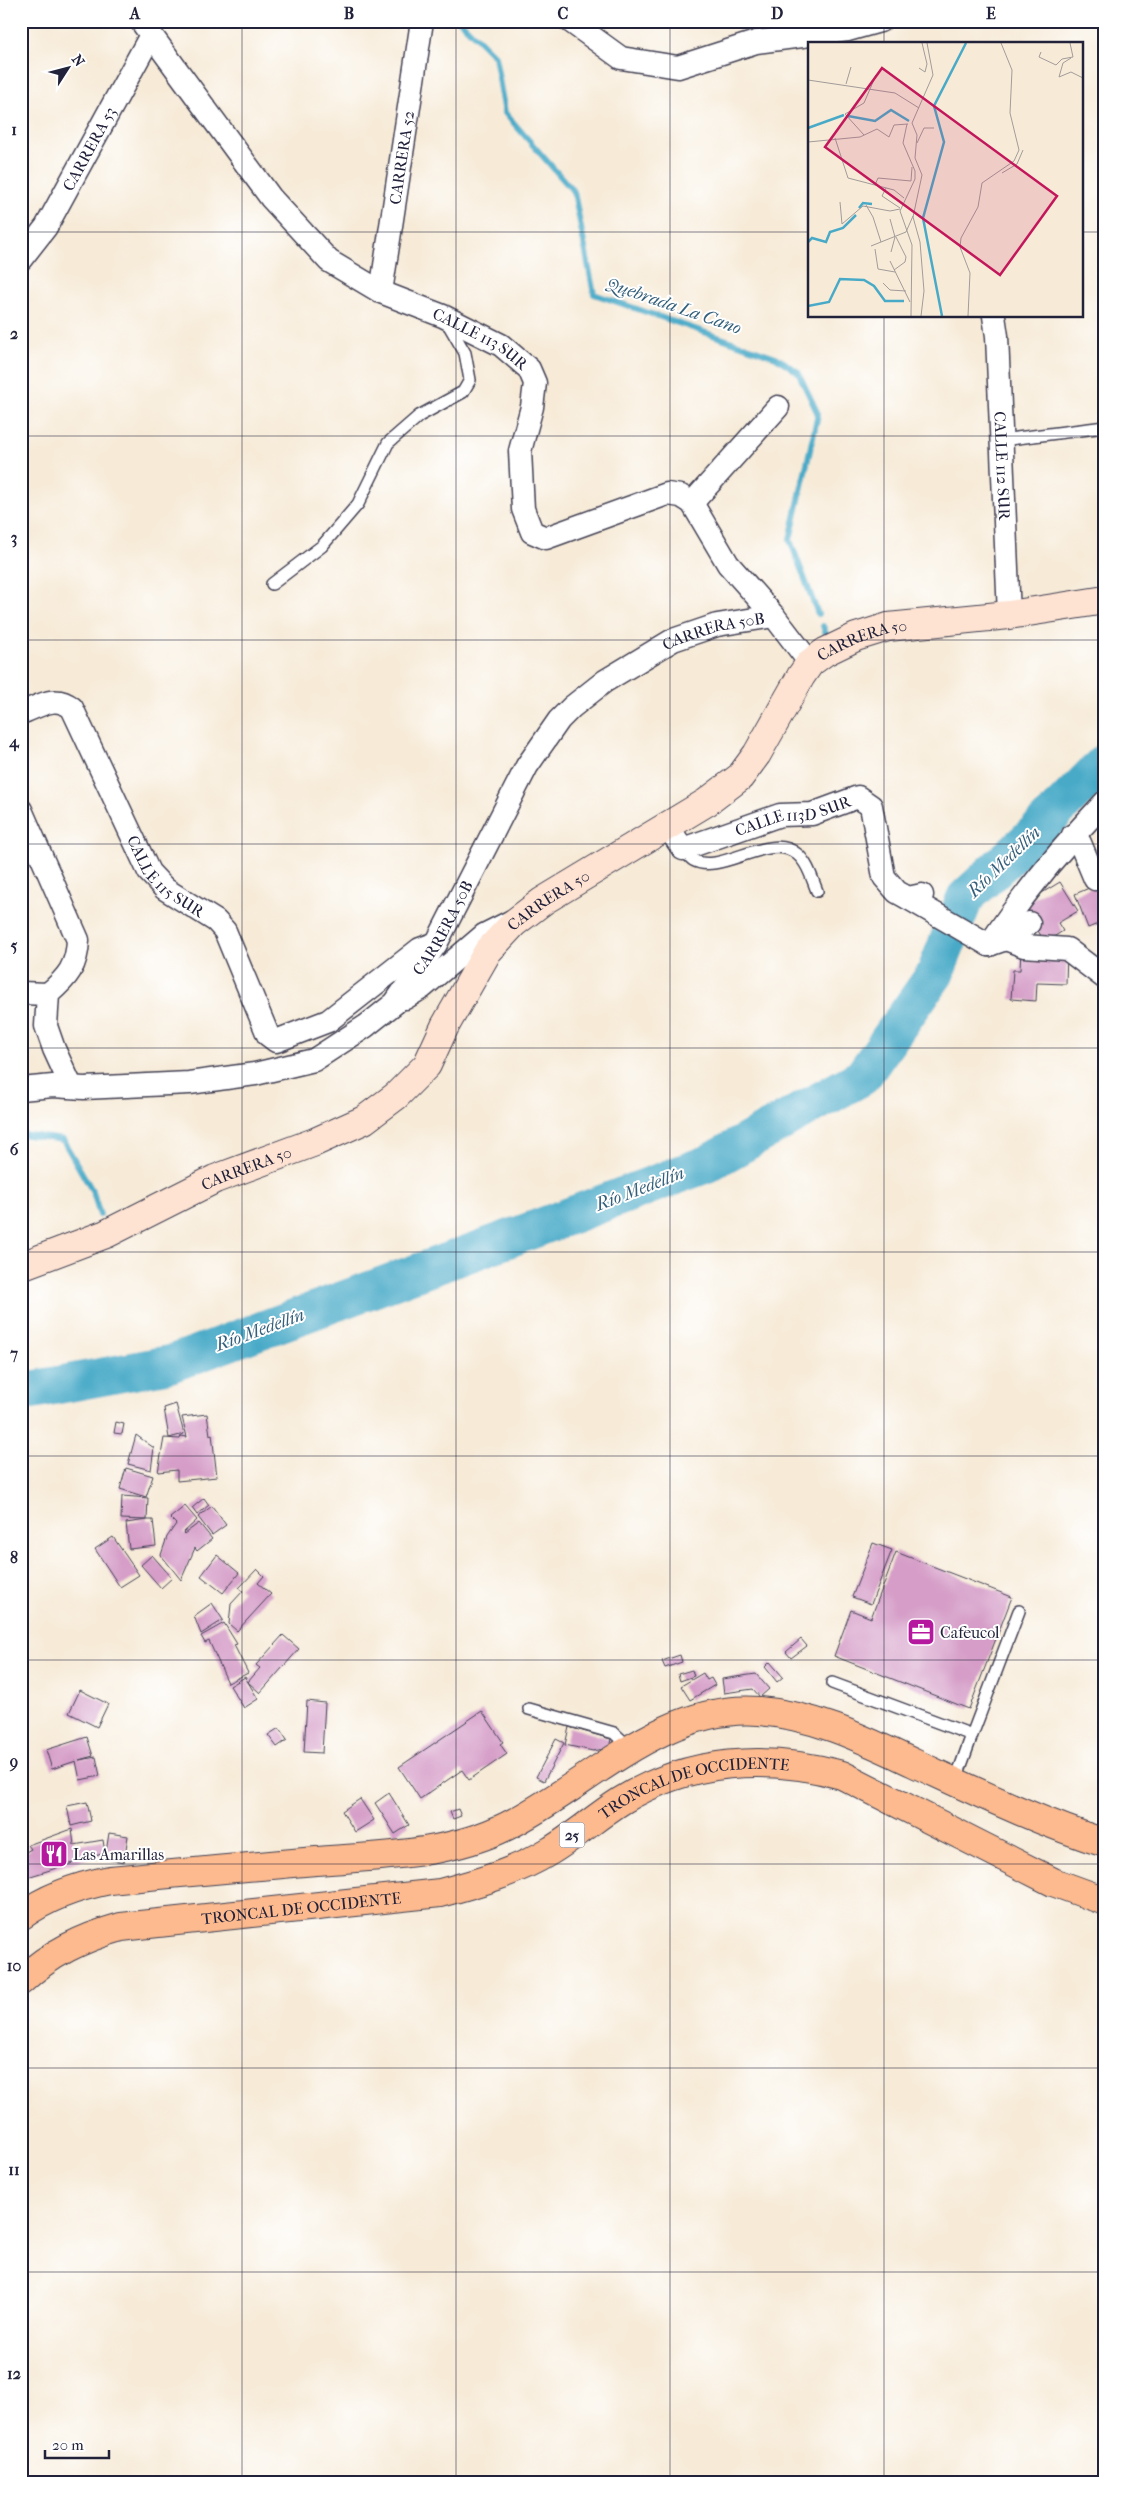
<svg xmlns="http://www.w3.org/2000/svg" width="1126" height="2503" font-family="'IM FELL French Canon',serif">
	<rect width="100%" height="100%" fill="#fff"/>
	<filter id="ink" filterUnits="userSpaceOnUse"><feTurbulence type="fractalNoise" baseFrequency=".02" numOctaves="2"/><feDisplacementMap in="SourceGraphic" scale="10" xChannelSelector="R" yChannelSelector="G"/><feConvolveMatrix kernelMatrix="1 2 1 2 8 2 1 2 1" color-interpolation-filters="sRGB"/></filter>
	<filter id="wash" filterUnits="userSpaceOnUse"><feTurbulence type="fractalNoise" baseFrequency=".0096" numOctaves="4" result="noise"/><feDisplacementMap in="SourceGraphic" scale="20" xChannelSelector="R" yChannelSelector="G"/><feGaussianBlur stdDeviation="1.12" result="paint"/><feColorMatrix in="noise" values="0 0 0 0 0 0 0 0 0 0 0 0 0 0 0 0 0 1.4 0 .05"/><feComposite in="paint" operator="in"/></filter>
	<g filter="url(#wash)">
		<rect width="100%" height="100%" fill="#f7ebd8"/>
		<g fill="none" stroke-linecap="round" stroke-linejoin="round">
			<path stroke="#49aac8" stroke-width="6" d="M460,21L495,56L505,113L574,192L594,294L776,357L798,372L818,414L790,540L818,614
				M823,626L826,634
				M21,1134L63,1140L93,1192L100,1215"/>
			<path stroke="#49aac8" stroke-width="38" d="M21,1392L170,1364L535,1229L707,1164L862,1077L935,974L965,898L1038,830L1105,762"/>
		</g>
		<g id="blocks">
			<path fill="#d59dc8" d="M1060,882L1078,911L1058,923L1063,931L1045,942L1022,905Z
				M1101,883L1105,892V921L1088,928L1075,894Z
				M1021,949L1067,952L1066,984L1037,983L1036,1001L1011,999L1013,970H1020Z
				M176,1404L184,1434L169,1438L164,1408Z
				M207,1414L210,1435L212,1434L217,1477L177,1481V1470L158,1472L164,1438L180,1439L181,1436L187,1437L182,1417Z
				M116,1422L124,1424L122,1434L114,1433Z
				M136,1435L154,1448L151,1470L128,1464Z
				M126,1468L153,1476L146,1497L120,1489Z
				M122,1496L148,1498L147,1520H153L156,1546L129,1549L126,1523L147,1520L121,1519Z
				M204,1498L209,1505L197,1515L192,1508Z
				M185,1506L197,1520L183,1533L184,1534L199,1523L212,1539L197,1551L195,1548L181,1580L161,1555L167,1537L176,1524L170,1518Z
				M212,1506L226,1525L212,1535L198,1517Z
				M113,1537L139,1575L120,1587L95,1549Z
				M873,1543L892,1550L871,1604L852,1597Z
				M896,1552L1012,1597L969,1709L834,1656L851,1610L871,1618Z
				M152,1555L172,1578L161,1588L141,1565Z
				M217,1555L239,1573L223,1593L201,1576Z
				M257,1569L264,1576L258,1583L271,1594L237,1631L229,1624L231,1604L243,1591L239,1588Z
				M212,1603L223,1620L201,1634L194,1616Z
				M224,1623L237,1644L234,1645L248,1673L228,1683L209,1641L205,1643L201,1636Z
				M283,1635L299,1649L260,1693L248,1682L260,1668L256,1665Z
				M801,1639L807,1646L791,1658L786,1652Z
				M680,1655L682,1662L665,1668L662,1661Z
				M770,1662L783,1677L777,1682L765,1667Z
				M692,1670L694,1676L680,1681L678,1674Z
				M703,1673L707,1680L711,1678L715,1685L690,1700L681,1686Z
				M756,1674L769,1689L760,1697L753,1689L724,1693L722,1679Z
				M245,1677L258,1699L244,1708L230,1686Z
				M80,1690L108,1704L97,1727L69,1713Z
				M307,1701L325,1703L322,1753L304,1752Z
				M482,1711L503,1742L500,1744L507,1754L469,1780L462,1770L420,1799L399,1767Z
				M569,1727L611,1739L609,1748L593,1751L565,1745Z
				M279,1728L287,1740L277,1747L268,1735Z
				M87,1737L93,1756L79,1760L96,1757L100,1776L80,1780L76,1761L52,1769L46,1750Z
				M556,1739L564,1743L544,1781L536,1777Z
				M389,1793L409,1825L395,1834L375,1803Z
				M360,1799L374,1820L355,1832L342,1811Z
				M87,1802L91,1821L71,1826L67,1806Z
				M458,1809L461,1816L453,1819L450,1812Z
				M72,1829L74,1845L103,1840L105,1853L21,1879V1855L31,1849L28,1845Z
				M109,1833L128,1836L124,1862L105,1859Z"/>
		</g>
	</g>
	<g filter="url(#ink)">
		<use href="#blocks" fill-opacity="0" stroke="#424053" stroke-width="1"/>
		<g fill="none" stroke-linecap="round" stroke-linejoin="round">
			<defs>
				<path id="lane" d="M1001,440L1105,427
					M272,584L322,546L358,504L388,443L419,416L463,392L470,380L465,353L447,322
					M683,849C686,852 690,858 693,860C720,876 770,831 797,854C808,863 812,879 817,891
					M832,1683L972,1735L955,1782
					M529,1709L614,1733L630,1748
					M972,1735L1019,1611"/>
				<g id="street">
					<path id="s1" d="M141,21L271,198L329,261L381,292L443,316L501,345L529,369L535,383L532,407L520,451L523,509L532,532L546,538L667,494L681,496L692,503L728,564L774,616L810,663"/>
					<path d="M570,21L621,58L678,67L756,42L848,30L880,21"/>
					<path id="s2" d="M21,259L46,227L151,35"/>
					<path id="s3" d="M381,292L422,21"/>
					<path id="s4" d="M994,316L997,336L1009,615"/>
					<path d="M692,503L778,407"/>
					<path id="s5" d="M21,713C40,706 55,694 72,708L149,872L165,889L216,921L225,931L268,1035L276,1041L328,1021L420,949L431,945"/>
					<path d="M21,810L78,940C77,966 68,977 48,994L46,1026L54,1049L71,1086"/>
					<path id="s6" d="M668,827L683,849L780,815L812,814L858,797L871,806L884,877L897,892L908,898L922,895"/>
					<path d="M1073,835L1080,843L1095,879"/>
					<path d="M908,898L989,945"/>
					<path d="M1006,939L1029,923"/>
					<path d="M989,945C1024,893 1062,847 1105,802"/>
					<path d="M989,945L1006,939L1024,946L1067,949L1105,978"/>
					<path d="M21,993L48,994"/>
					<path d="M405,998L423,987L484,935L512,921"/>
					<path id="s7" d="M21,1089L53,1086L84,1088L189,1083L255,1074L314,1060L366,1026L395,1003L436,944L527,766L559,720L572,707L605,681L673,640L717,625L774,616"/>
				</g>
				<g id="secondary">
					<path id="s8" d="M21,1266L106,1234L215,1179L315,1142L364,1120L396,1096L427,1065L445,1026L488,951L514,923L543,901L707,802L740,777L757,754L801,676L810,663L825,652L856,637L888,627L1009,615L1105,600"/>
				</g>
				<g id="highway">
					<path d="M21,1916C47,1897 79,1886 110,1880C178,1873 247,1867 316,1861C380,1856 449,1855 507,1826C586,1787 664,1703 759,1711C815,1715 865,1740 914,1763C977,1792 1039,1822 1105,1843"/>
					<path id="s9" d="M21,1981C50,1953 83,1938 121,1927L440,1893C478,1883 516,1872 550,1851C575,1836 597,1816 621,1801C689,1759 767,1754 842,1775L1053,1882L1105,1901"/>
				</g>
			</defs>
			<use href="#lane" stroke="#424053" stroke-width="14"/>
			<use href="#street" stroke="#424053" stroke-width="25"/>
			<use href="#secondary" stroke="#424053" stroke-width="30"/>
			<use href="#highway" stroke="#424053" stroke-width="30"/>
			<use href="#lane" stroke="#fff" stroke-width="11"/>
			<use href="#street" stroke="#fff" stroke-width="22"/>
			<use href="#secondary" stroke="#fee3d2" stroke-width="28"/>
			<use href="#highway" stroke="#fcba8e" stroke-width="28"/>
		</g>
	</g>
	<path fill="none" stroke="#22223b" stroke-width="1" stroke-opacity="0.55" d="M242,21V2482M456,21V2482M670,21V2482M884,21V44M21,232H810M1082,232H1105M884,316V2482M21,436H1105M21,640H1105M21,844H1105M21,1048H1105M21,1252H1105M21,1456H1105M21,1660H1105M21,1864H1105M21,2068H1105M21,2272H1105"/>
	<defs>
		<symbol id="office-square" viewBox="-11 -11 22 22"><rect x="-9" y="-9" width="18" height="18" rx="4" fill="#b5179e" stroke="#fff"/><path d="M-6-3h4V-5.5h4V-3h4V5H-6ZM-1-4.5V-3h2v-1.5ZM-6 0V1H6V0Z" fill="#fff"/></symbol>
		<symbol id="restaurant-square" viewBox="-11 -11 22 22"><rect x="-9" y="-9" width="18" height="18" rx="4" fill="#b5179e" stroke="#fff"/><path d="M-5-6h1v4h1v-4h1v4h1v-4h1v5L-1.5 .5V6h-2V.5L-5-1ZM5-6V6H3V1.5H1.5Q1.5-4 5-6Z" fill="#fff"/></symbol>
	</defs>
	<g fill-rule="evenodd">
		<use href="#office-square" x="905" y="1616" width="32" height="32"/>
		<use href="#restaurant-square" x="38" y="1838" width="32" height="32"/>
	</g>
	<g text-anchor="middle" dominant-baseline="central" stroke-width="4" stroke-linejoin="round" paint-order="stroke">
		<rect fill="#fff" stroke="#646476" stroke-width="1" x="559.5" y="1822.5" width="25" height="25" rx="4"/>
		<g font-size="15" font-weight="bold" fill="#22223b">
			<text x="572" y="1835">25</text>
		</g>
		<g font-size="16" fill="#22223b" stroke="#fff">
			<text stroke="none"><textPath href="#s2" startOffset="130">CARRERA 53</textPath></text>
			<text stroke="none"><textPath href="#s3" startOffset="136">CARRERA 52</textPath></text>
			<text stroke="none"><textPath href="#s1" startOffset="476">CALLE 113 SUR</textPath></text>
			<text stroke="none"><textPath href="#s4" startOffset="150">CALLE 112 SUR</textPath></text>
			<text stroke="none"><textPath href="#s7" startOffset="904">CARRERA 50B</textPath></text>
			<text stroke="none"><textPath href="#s8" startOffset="1086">CARRERA 50</textPath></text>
			<text stroke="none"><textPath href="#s6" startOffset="142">CALLE 113D SUR</textPath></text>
			<text stroke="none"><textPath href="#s5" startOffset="250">CALLE 115 SUR</textPath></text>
			<text stroke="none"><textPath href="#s8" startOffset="666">CARRERA 50</textPath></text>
			<text stroke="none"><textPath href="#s7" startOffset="484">CARRERA 50B</textPath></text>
			<text stroke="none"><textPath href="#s8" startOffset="246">CARRERA 50</textPath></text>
			<text stroke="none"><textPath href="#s9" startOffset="716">TRONCAL DE OCCIDENTE</textPath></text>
			<text stroke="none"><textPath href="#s9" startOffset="296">TRONCAL DE OCCIDENTE</textPath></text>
		</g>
		<g font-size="16" fill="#22223b" stroke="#fff" text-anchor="start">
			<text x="940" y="1632">Cafeucol</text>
			<text x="73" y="1854">Las Amarillas</text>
		</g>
		<g font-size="18" font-style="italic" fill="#345f7a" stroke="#fff">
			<text transform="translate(674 306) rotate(19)">Quebrada La Cano</text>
			<text transform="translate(1004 862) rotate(-44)">Río Medellín</text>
			<text transform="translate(640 1189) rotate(-21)">Río Medellín</text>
			<text transform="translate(260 1330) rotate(-20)">Río Medellín</text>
		</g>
	</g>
	<g transform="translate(808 42)">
		<rect width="275" height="275" fill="#f7ebd8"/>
		<path fill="none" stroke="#49aac8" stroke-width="2.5" d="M40,74L67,79L83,68L101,79M0,86L36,73M51,166L55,161L64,162M0,200L4,196L18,200L22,190L35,186L48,173M0,264L21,260L32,237L56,238L66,244L77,259H96M134,274L115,176L136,100L126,64L158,1"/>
		<path fill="none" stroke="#a29b99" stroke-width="1" d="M233,10L231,15L248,23L254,17L265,15L262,1M263,16L255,21L251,35L263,30L275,36M111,26L117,30L119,22L114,1M0,38L87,51L111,66M38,42L43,25M99,82L95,101L107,129V137L92,169L104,203L103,274M56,93L37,72L56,61L68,33M27,96L40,136L86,148L96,156M0,100L52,95L69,87L81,95L86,83L100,82M109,101L116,86H126M194,131L209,122L215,108M67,143L70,136L103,139L104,125M78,146L74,154L92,166M32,160L34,182L55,164L82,169L92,167M58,163L65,175L73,200M82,177L87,195L83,210M63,204L98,190L105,174M67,207L70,227L87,230M82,219L102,260M86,228L97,220L98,215L88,195M75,241L82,248L98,249M113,274L116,249L112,200L105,175L114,133L107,116L109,93L104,81L125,33L119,1M160,274L162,231L152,205L153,196L170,165L174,141L206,119L211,108L202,71L204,28L193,1"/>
		<path fill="#c2185b" fill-opacity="0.15" stroke="#c2185b" stroke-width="2.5" d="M74,26L249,154L192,233L17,105Z"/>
		<rect width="275" height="275" fill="none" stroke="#22223b" stroke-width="2.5"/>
	</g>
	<rect width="1126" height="2503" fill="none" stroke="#fff" stroke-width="55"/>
	<g transform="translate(68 68) rotate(54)" stroke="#ffffff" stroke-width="4" paint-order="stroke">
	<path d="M0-4L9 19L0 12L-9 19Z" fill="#22223b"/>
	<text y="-8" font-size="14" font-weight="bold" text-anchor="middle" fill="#22223b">N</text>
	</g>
	<path d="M45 2450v8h64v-8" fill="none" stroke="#22223b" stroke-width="2.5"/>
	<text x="52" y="2450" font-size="15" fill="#22223b" stroke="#ffffff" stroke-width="4" paint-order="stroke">20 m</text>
	<rect x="28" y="28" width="1070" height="2448" fill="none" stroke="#22223b" stroke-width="2"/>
	<g font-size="16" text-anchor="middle" font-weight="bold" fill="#22223b">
		<text x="135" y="19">A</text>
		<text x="349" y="19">B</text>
		<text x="563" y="19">C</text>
		<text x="777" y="19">D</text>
		<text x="991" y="19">E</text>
		<text x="14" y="135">1</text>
		<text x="14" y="339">2</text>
		<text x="14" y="543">3</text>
		<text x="14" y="747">4</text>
		<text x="14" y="951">5</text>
		<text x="14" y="1155">6</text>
		<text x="14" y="1359">7</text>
		<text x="14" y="1563">8</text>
		<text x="14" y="1767">9</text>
		<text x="14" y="1971">10</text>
		<text x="14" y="2175">11</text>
		<text x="14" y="2379">12</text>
	</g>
</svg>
